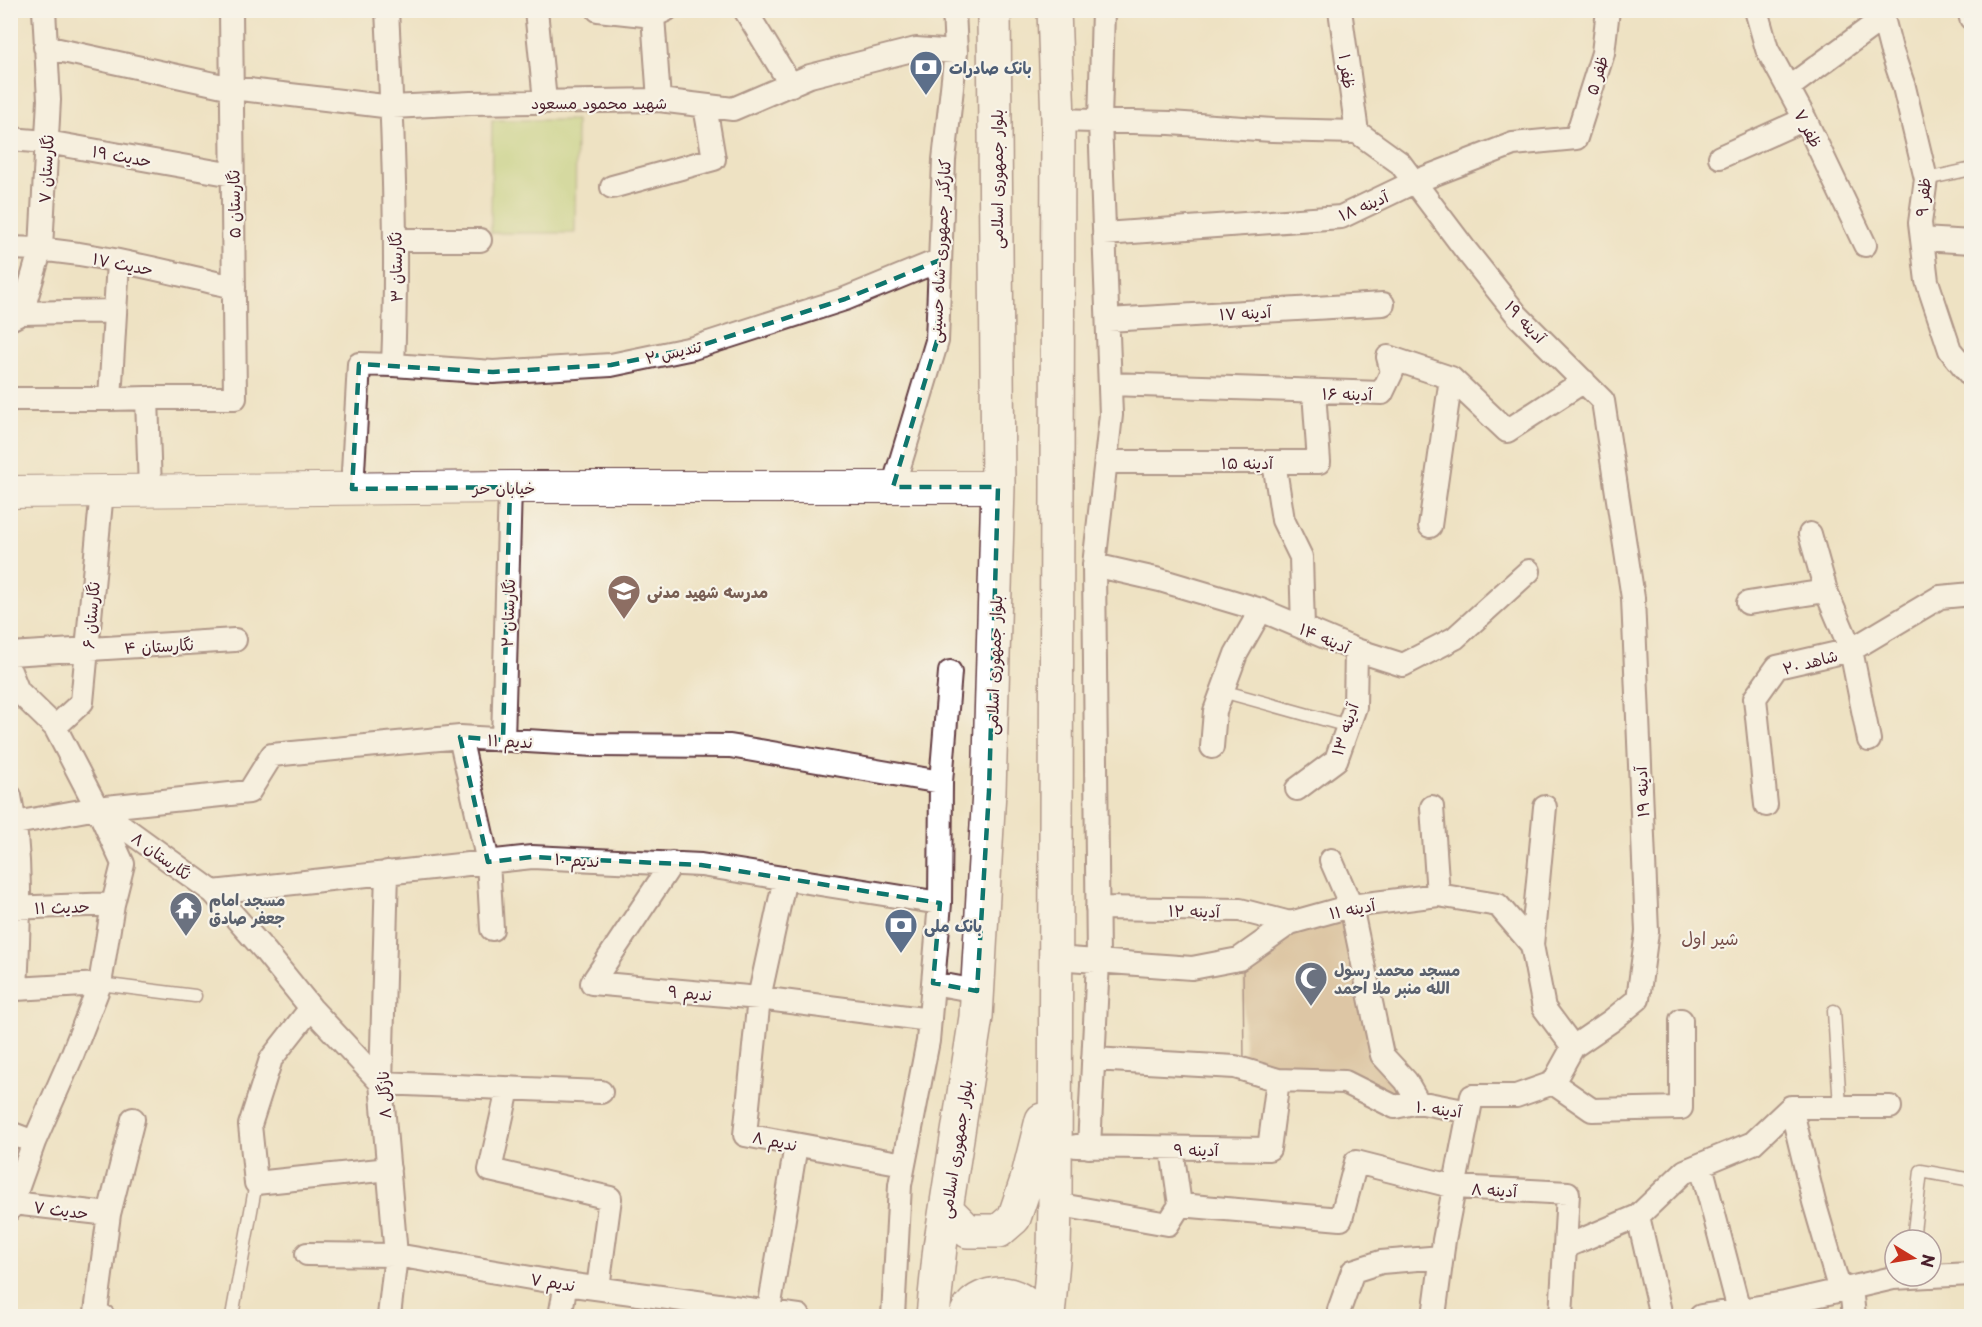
<svg xmlns="http://www.w3.org/2000/svg" width="1982" height="1327" font-family="'Playpen Sans','Playpen Sans Arabic',sans-serif">
	<rect width="100%" height="100%" fill="#f7f3e8"/>
	<filter id="ink" filterUnits="userSpaceOnUse"><feTurbulence type="fractalNoise" baseFrequency=".0167" numOctaves="2"/><feDisplacementMap in="SourceGraphic" scale="12" xChannelSelector="R" yChannelSelector="G"/><feConvolveMatrix kernelMatrix="1 2 1 2 8 2 1 2 1" color-interpolation-filters="sRGB"/></filter>
	<filter id="wash" filterUnits="userSpaceOnUse"><feTurbulence type="fractalNoise" baseFrequency=".008" numOctaves="4" result="noise"/><feDisplacementMap in="SourceGraphic" scale="24" xChannelSelector="R" yChannelSelector="G"/><feGaussianBlur stdDeviation="1.35" result="paint"/><feColorMatrix in="noise" values="0 0 0 0 0 0 0 0 0 0 0 0 0 0 0 0 0 1.4 0 .05"/><feComposite in="paint" operator="in"/></filter>
	<g filter="url(#wash)">
		<rect width="100%" height="100%" fill="#eee2c3"/>
		<path fill="#b6cf75" stroke="#807750" stroke-width="1.5" d="M492,120H576L575,233H491Z"/>
		<g id="blocks">
			<path fill="#c7a580" d="M1344,917L1376,1065L1402,1087L1394,1100L1244,1064L1243,971L1292,927Z"/>
		</g>
	</g>
	<g filter="url(#ink)">
		<use href="#blocks" fill-opacity="0" stroke="#633c42" stroke-width="1.5"/>
		<g fill="none" stroke-linecap="round" stroke-linejoin="round">
			<defs>
				<path id="lane" d="M1926,179L1972,169
					M1222,691L1348,726
					M100,984L195,996
					M1834,1011L1840,1107
					M1913,1240L1921,1171L1972,1180
					M232,1316L256,1183"/>
				<path id="street" d="M536,10L545,101
					M598,10L653,16L666,10
					M745,10L791,85
					M1340,10L1357,132
					M1756,10L1767,49L1805,119L1865,245
					M1881,10L1891,49L1904,87L1926,179L1920,223L1927,281L1950,350L1972,377
					M1969,10L1971,18
					M653,16L659,100
					M45,47L232,88L392,107L471,103L659,100L733,109L810,76L916,49L956,52
					M1788,88L1883,18
					M1058,120L1170,123L1272,130L1357,132L1400,163L1464,248L1518,316L1603,401L1633,598L1647,932L1638,999L1611,1021L1573,1047L1553,1083
					M10,139L47,142L233,175
					M1720,157L1805,119
					M612,187L714,159L705,106
					M1104,234L1341,217L1414,182L1513,144L1576,138L1603,53L1608,10
					M1922,239L1972,242
					M395,240H480
					M10,248C85,249 162,271 234,287
					M118,262L110,399L147,398L150,490
					M22,313L115,311
					M10,319L22,313L41,248L49,100L44,10
					M1108,320L1383,304
					M393,365L493,372L611,365L693,348L845,299L940,260
					M1110,384L1382,393L1392,372L1388,357L1451,378L1507,431L1584,381
					M147,398H235L231,10
					M10,399H110
					M1106,462H1319L1314,392
					M1274,462L1283,520L1301,557L1303,628
					M893,487L937,341L944,160L956,52L954,10
					M352,489L359,364L393,365C398,247 393,129 387,10
					M1430,526L1451,378
					M1810,534L1826,591L1851,650L1869,740
					M1094,565L1160,580L1261,610L1356,650L1403,665L1455,638L1529,571
					M1748,603L1826,591
					M10,654L235,640
					M10,671L18,691L55,727L97,808L213,892L265,951L311,1008L381,1083L601,1092
					M55,727L82,702L102,491
					M460,737L488,862L492,929
					M503,740L510,487
					M1212,747L1215,711L1236,654L1261,610
					M1297,789L1336,760L1355,707L1356,650
					M10,796C23,860 19,924 16,989H10
					M1766,805L1755,698L1777,667L1851,650L1940,597L1972,594
					M1432,807L1438,895
					M10,824L97,808L249,792L272,755L460,737L595,745L730,746L941,782
					M1331,860L1351,906L1382,1055L1406,1081L1418,1102
					M672,863L592,983L759,998L930,1020
					M387,872L381,1083L396,1255L389,1316
					M785,878L759,998L745,1135L904,1164
					M213,892L532,857L701,865L940,903
					M10,908L113,904
					M1097,908L1240,910L1290,923
					M1532,945L1545,807
					M1055,958L1192,968L1239,959L1290,923L1351,906L1438,895L1498,905L1532,945L1544,1008L1573,1047
					M933,983L977,991
					M16,989L100,984
					M311,1008L271,1059L250,1125L256,1183L389,1169
					M1093,1059L1235,1067L1278,1080L1345,1082L1395,1107L1418,1102L1469,1112L1472,1096H1516L1553,1083L1592,1110L1681,1108V1020
					M508,1089L490,1170L610,1198L598,1288
					M1791,1107L1814,1202L1840,1291
					M10,1133L34,1142
					M1076,1146L1269,1149L1278,1080
					M1089,1147L1098,961L1094,565L1111,415L1100,121L1103,10
					M1172,1149L1180,1205
					M1701,1165L1739,1310
					M13,1203L109,1214
					M1055,1204L1168,1224L1180,1205L1341,1219L1356,1162L1455,1187L1568,1193L1565,1247L1638,1216L1685,1171L1753,1143L1791,1107H1890
					M10,1209L34,1142L71,1058L100,984L113,904L123,864L98,809
					M1638,1216L1661,1316
					M307,1254L396,1255L566,1284L799,1316
					M1931,1276L1972,1274
					M1851,1288L1854,1316
					M1339,1310L1353,1271L1381,1262L1442,1257
					M103,1316L96,1312L109,1214L133,1119
					M560,1316L566,1284
					M768,1316L796,1145
					M893,1316L900,1185L928,1041L933,983L940,903L941,782L950,672
					M1434,1316L1444,1240L1469,1112
					M1561,1316L1565,1247
					M1701,1316L1785,1303L1893,1278L1929,1276"/>
				<path id="secondary" d="M10,492L510,487H998"/>
				<path id="primary" d="M946,1209L968,1231H999L1014,1218L1027,1180L1042,1120
					M933,1316L940,1247L976,1017L989,791L998,487L994,10
					M966,1316C970,1298 998,1289 1015,1297C1025,1301 1030,1309 1037,1316
					M1048,1316L1054,1249L1055,1204L1058,120L1054,10"/>
			</defs>
			<use href="#lane" stroke="#633c42" stroke-width="15"/>
			<use href="#street" stroke="#633c42" stroke-width="26"/>
			<use href="#secondary" stroke="#633c42" stroke-width="34"/>
			<use href="#primary" stroke="#633c42" stroke-width="36"/>
			<use href="#lane" stroke="#fff" stroke-width="12"/>
			<use href="#street" stroke="#fff" stroke-width="22"/>
			<use href="#secondary" stroke="#fff" stroke-width="32"/>
			<use href="#primary" stroke="#fff" stroke-width="33"/>
		</g>
	</g>
	<path d="M0 0H1982V1327H0ZM940,260L937,341L893,487H998L989,791L977,991L933,983L940,903L701,865L532,857L488,862L460,737L503,740L510,487L352,489L359,364L493,372L611,365L693,348L845,299Z" fill="#eee2c3" fill-opacity=".55" fill-rule="evenodd"/>
	<path fill="none" stroke="#0f766e" stroke-width="4.5" stroke-dasharray="12 8" stroke-linejoin="round" d="M940,260L937,341L893,487H998L989,791L977,991L933,983L940,903L701,865L532,857L488,862L460,737L503,740L510,487L352,489L359,364L493,372L611,365L693,348L845,299Z"/>
	<defs>
		<symbol id="bank-pin" viewBox="-11 -11 22 30"><path d="M0 17L-7.5 6A9.5 9.5 0 1 1 7.5 6Z" fill="#5c6f8a" stroke="#f7f3e8"/><path d="M-6-4H6V4H-6ZM0-2.3a2.3 2.3 0 1 0 0 4.6a2.3 2.3 0 1 0 0-4.6Z" fill="#fff"/></symbol>
		<symbol id="school-pin" viewBox="-11 -11 22 30"><path d="M0 17L-7.5 6A9.5 9.5 0 1 1 7.5 6Z" fill="#8d6e63" stroke="#f7f3e8"/><path d="M0-5L7-2L0 1L-7-2ZM-4 1L0 2.5L4 1V4Q0 6-4 4Z" fill="#fff"/></symbol>
		<symbol id="temple-pin" viewBox="-11 -11 22 30"><path d="M0 17L-7.5 6A9.5 9.5 0 1 1 7.5 6Z" fill="#6b7280" stroke="#f7f3e8"/><path d="M0-6L5-2H3V0L6.5 2.5H4V6H1.5V3h-3V6H-4V2.5H-6.5L-3 0V-2H-5Z" fill="#fff"/></symbol>
		<symbol id="mosque-pin" viewBox="-11 -11 22 30"><path d="M0 17L-7.5 6A9.5 9.5 0 1 1 7.5 6Z" fill="#6b7280" stroke="#f7f3e8"/><path d="M3.5-4.9A6 6 0 1 0 3.5 4.9A5 5 0 1 1 3.5-4.9Z" fill="#fff"/></symbol>
	</defs>
	<g fill-rule="evenodd">
		<use href="#bank-pin" x="907" y="48" width="38" height="52"/>
		<use href="#school-pin" x="605" y="572" width="38" height="52"/>
		<use href="#temple-pin" x="167" y="889" width="38" height="52"/>
		<use href="#bank-pin" x="882" y="906" width="38" height="52"/>
		<use href="#mosque-pin" x="1292" y="959" width="38" height="52"/>
	</g>
	<g text-anchor="middle" dominant-baseline="central" stroke-width="4.5" stroke-linejoin="round" paint-order="stroke">
		<g font-size="16" font-weight="bold" fill="#4e5e75" stroke="#f7f3e8" text-anchor="start">
			<text x="949" y="67">بانک صادرات</text>
			<text x="924" y="925">بانک ملی</text>
		</g>
		<g font-size="16" fill="#4a1f2b" stroke="#f7f3e8">
			<text transform="translate(1348 71) rotate(82)">ظفر ۱</text>
			<text transform="translate(1596 75) rotate(-73)">ظفر ۵</text>
			<text x="599" y="102">شهید محمود مسعود</text>
			<text transform="translate(1809 128) rotate(63)">ظفر ۷</text>
			<text transform="translate(122 155) rotate(10)">حدیث ۱۹</text>
			<text transform="translate(45 169) rotate(-87)">نگارستان ۷</text>
			<text transform="translate(996 179) rotate(-90)">بلوار جمهوری اسلامی</text>
			<text transform="translate(1922 197) rotate(-86)">ظفر ۹</text>
			<text transform="translate(233 204) rotate(-91)">نگارستان ۵</text>
			<text transform="translate(1363 205) rotate(-23)">آدینه ۱۸</text>
			<text transform="translate(939 251) rotate(-87)">کنارگذر جمهوری-شاه حسینی</text>
			<text transform="translate(123 263) rotate(11)">حدیث ۱۷</text>
			<text transform="translate(395 267) rotate(-91)">نگارستان ۳</text>
			<text transform="translate(1245 312) rotate(-3)">آدینه ۱۷</text>
			<text transform="translate(1526 321) rotate(47)">آدینه ۱۹</text>
			<text transform="translate(673 351) rotate(-13)">تندیس ۲</text>
			<text transform="translate(1347 393) rotate(1)">آدینه ۱۶</text>
			<text x="1247" y="462">آدینه ۱۵</text>
			<text x="504" y="487">خیابان حر</text>
			<text transform="translate(507 613) rotate(-88)">نگارستان ۲</text>
			<text transform="translate(90 615) rotate(-85)">نگارستان ۶</text>
			<text transform="translate(1325 637) rotate(23)">آدینه ۱۴</text>
			<text transform="translate(159 645) rotate(-3)">نگارستان ۴</text>
			<text transform="translate(1810 661) rotate(-15)">شاهد ۲۰</text>
			<text transform="translate(993 665) rotate(-88)">بلوار جمهوری اسلامی</text>
			<text transform="translate(1344 729) rotate(-72)">آدینه ۱۳</text>
			<text transform="translate(510 740) rotate(3)">ندیم ۱۱</text>
			<text transform="translate(1641 792) rotate(-93)">آدینه ۱۹</text>
			<text transform="translate(162 855) rotate(36)">نگارستان ۸</text>
			<text transform="translate(577 859) rotate(3)">ندیم ۱۰</text>
			<text transform="translate(62 906) rotate(-2)">حدیث ۱۱</text>
			<text transform="translate(1352 908) rotate(-11)">آدینه ۱۱</text>
			<text transform="translate(1194 910) rotate(1)">آدینه ۱۲</text>
			<text transform="translate(690 992) rotate(5)">ندیم ۹</text>
			<text transform="translate(383 1095) rotate(-93)">نازگل ۸</text>
			<text transform="translate(1439 1108) rotate(7)">آدینه ۱۰</text>
			<text transform="translate(775 1140) rotate(11)">ندیم ۸</text>
			<text transform="translate(955 1149) rotate(-81)">بلوار جمهوری اسلامی</text>
			<text x="1196" y="1149">آدینه ۹</text>
			<text transform="translate(1494 1189) rotate(3)">آدینه ۸</text>
			<text transform="translate(61 1209) rotate(7)">حدیث ۷</text>
			<text transform="translate(553 1281) rotate(9)">ندیم ۷</text>
		</g>
		<g font-size="16" font-weight="bold" fill="#785e54" stroke="#f7f3e8" text-anchor="start">
			<text x="647" y="591">مدرسه شهید مدنی</text>
		</g>
		<g font-size="16" font-weight="bold" fill="#5b616d" stroke="#f7f3e8" text-anchor="start">
			<text x="209" y="899">مسجد امام<tspan x="209" dy="18">جعفر صادق</tspan></text>
			<text x="1334" y="969">مسجد محمد رسول<tspan x="1334" dy="18">الله منبر ملا احمد</tspan></text>
		</g>
		<g font-size="18" fill="#764e49" stroke="#f7f3e8">
			<text x="1710" y="937">شیر اول</text>
		</g>
	</g>
	<rect width="1982" height="1327" fill="none" stroke="#f7f3e8" stroke-width="36"/>
	<g transform="translate(1913 1258) rotate(101)"><circle r="28" fill="#f7f3e8" stroke="#b29e9c" stroke-width="1.5"/>
	<path d="M0-4.5L10 22L0 15L-10 22Z" fill="#c8321e"/>
	<text y="-9" font-size="16" font-weight="bold" text-anchor="middle" fill="#4a1f2b">N</text>
	</g>
</svg>
